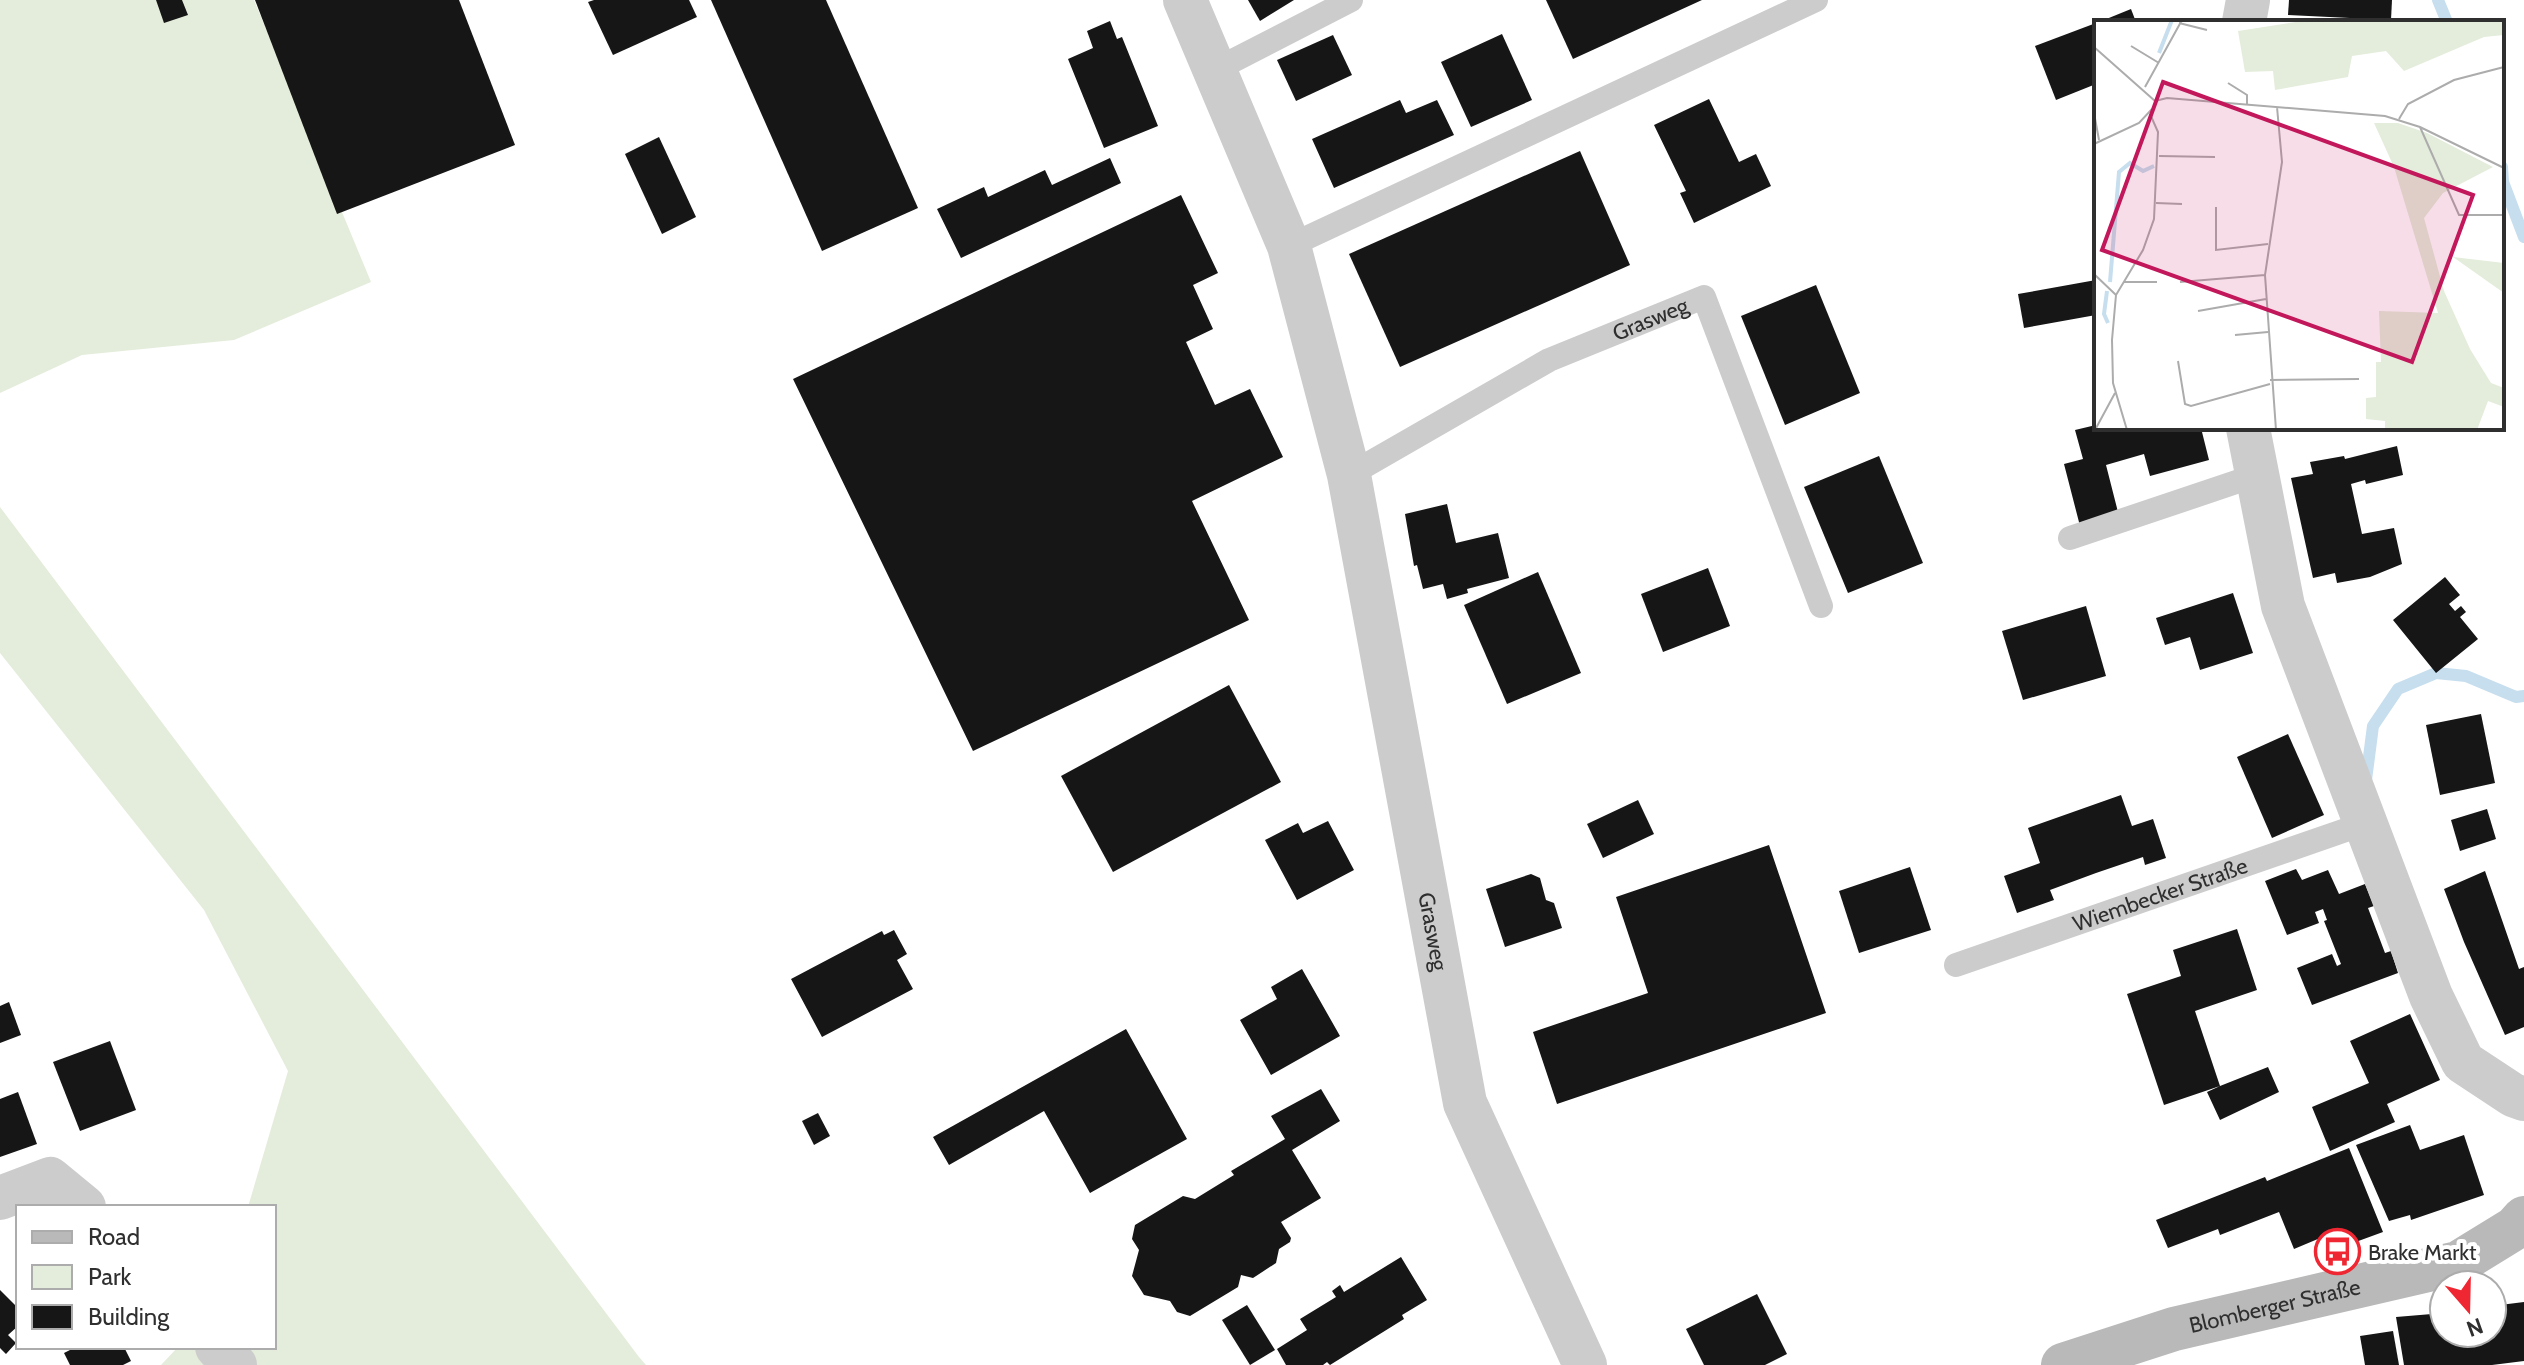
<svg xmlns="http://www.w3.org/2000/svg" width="2524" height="1365" font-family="Cabin,sans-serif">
<rect width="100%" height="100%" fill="#fff"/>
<!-- green -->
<g fill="#e4eddb">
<polygon points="0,0 254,0 371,282 234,340 82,355 0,393"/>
<polygon points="0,507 639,1357 646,1365 161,1365 178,1347 274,1347 274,1207 248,1207 288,1071 204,910 0,653"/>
</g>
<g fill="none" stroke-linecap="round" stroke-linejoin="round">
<!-- stream -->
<g stroke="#c6deee" stroke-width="12">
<polyline points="2438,0 2447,22"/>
<polyline points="2502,167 2503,182 2524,237"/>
<polyline points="2366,780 2373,726 2398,689 2436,673 2466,676 2516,697 2524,696"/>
</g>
</g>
<!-- building -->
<g fill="#161616">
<polygon points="156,0 182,0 188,15 164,23"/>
<polygon points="255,0 459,0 515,145 337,214"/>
<polygon points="594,0 689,0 697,17 613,55 588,2"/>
<polygon points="711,0 826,0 918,208 822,251"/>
<polygon points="1248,0 1294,0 1260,21"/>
<polygon points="1546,0 1702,0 1573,59"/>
<polygon points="2289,0 2392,0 2391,20 2288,15"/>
<polygon points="2131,9 2136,22 2099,22"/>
<polygon points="1110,21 1117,39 1122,37 1158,126 1104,148 1068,59 1093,48 1087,31"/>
<polygon points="2096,23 2096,84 2056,100 2035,46"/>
<polygon points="1502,34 1532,100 1471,127 1441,62"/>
<polygon points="1333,35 1352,75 1296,101 1277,60"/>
<polygon points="1709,99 1739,162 1756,154 1771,186 1694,223 1680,193 1686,191 1654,125"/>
<polygon points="1400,100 1406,113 1437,100 1454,135 1334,188 1312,139"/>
<polygon points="659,137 696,217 662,234 625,154"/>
<polygon points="1580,151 1630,265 1400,367 1349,254"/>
<polygon points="1110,158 1121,183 961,258 937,209 984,187 988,197 1045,170 1052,185"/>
<polygon points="1181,195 1218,273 1193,285 1213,329 1186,342 1215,405 1250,389 1283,457 1192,501 1249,620 973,751 793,379"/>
<polygon points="2096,280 2096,315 2024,328 2018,294"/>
<polygon points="1816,285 1860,393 1785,425 1741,316"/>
<polygon points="2096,425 2096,428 2201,428 2209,460 2150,476 2144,454 2106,465 2119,516 2080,526 2064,464 2083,459 2075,430"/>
<polygon points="2397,446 2403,475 2366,484 2365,480 2351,484 2362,534 2394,528 2402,564 2370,577 2337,583 2335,573 2313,578 2291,478 2313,474 2310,462 2344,456 2345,459"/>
<polygon points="1879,456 1923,563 1848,593 1804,487"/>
<polygon points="1447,504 1456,543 1498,533 1509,578 1467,589 1468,593 1447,599 1443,584 1423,589 1417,565 1414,566 1405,514"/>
<polygon points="1708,568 1730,626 1663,652 1641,594"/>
<polygon points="1538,572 1581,673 1507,704 1464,605"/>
<polygon points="2445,577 2460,595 2449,604 2455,611 2461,606 2466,612 2460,617 2478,639 2436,673 2393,620"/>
<polygon points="2233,593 2253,653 2200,670 2190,637 2165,645 2156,618"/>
<polygon points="2086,606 2106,676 2023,700 2002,631"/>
<polygon points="1229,685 1281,782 1113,872 1061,776"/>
<polygon points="2481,714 2495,783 2440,795 2426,725"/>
<polygon points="2288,734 2324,815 2272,838 2237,757"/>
<polygon points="2121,795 2132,826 2153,819 2166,858 2145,865 2143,857 2096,873 2050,890 2054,900 2017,913 2004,876 2040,863 2028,828"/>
<polygon points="1638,800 1654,834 1603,858 1587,824"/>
<polygon points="2487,809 2496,839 2460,851 2451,820"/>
<polygon points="1328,821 1354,870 1297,900 1265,840 1298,823 1303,833"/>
<polygon points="1769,845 1826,1013 1557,1104 1533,1032 1648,993 1616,897"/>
<polygon points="1910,867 1931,930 1859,953 1839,891"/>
<polygon points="2296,869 2302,880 2328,870 2339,894 2365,884 2374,906 2368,908 2385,953 2391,951 2398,973 2312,1005 2297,968 2332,954 2337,966 2341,964 2324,921 2327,920 2323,909 2315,912 2319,923 2287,935 2265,881"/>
<polygon points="2485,871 2519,969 2524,967 2524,1027 2505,1035 2464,942 2444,889"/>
<polygon points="1531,874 1540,878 1546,900 1554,903 1562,928 1505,947 1486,889"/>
<polygon points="2237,929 2257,990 2195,1011 2220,1086 2268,1067 2279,1092 2220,1120 2207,1092 2220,1086 2164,1105 2127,994 2181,976 2173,950"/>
<polygon points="894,930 907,954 897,960 913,989 822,1037 791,979 882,931 884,935"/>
<polygon points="1302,969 1340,1036 1271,1075 1240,1020 1277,999 1271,987"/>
<polygon points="9,1002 21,1035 0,1043 0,1006"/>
<polygon points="2410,1014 2440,1080 2387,1104 2395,1122 2330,1151 2312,1107 2369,1083 2350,1041"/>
<polygon points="1126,1029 1187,1139 1090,1193 1044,1111 949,1165 933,1137"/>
<polygon points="110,1041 136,1110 80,1131 53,1062"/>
<polygon points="1321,1089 1340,1121 1292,1150 1321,1198 1281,1222 1291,1238 1290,1242 1279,1249 1276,1263 1253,1278 1241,1275 1238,1287 1190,1316 1177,1312 1170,1301 1144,1295 1132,1276 1139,1250 1132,1239 1135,1225 1183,1196 1195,1199 1234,1175 1231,1171 1285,1139 1271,1116"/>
<polygon points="18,1092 37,1144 0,1157 0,1099"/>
<polygon points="818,1113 830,1136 814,1145 802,1121"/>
<polygon points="2410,1125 2420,1150 2464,1135 2484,1195 2411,1220 2410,1215 2389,1221 2356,1145"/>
<polygon points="2349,1148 2383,1232 2331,1251 2325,1236 2294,1249 2279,1212 2220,1235 2218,1229 2168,1248 2156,1220 2265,1177 2267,1181"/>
<polygon points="1401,1257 1427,1300 1402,1315 1404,1319 1330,1365 1327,1362 1323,1365 1286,1365 1277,1349 1307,1330 1300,1319 1336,1297 1332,1291 1340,1285 1344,1292"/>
<polygon points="0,1290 18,1308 18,1326 8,1335 16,1343 6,1354 0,1348"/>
<polygon points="1757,1294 1787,1354 1765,1365 1704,1365 1686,1329"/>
<polygon points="2524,1302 2524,1361 2492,1365 2404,1365 2396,1317 2444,1313 2444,1333 2492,1333 2492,1306"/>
<polygon points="1247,1305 1275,1350 1250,1365 1222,1320"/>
<polygon points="2393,1331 2399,1365 2365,1365 2360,1336"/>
<polygon points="76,1347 124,1347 131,1361 123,1365 70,1365 64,1353"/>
</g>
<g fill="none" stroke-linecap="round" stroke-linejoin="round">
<!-- lane -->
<g stroke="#ccc" stroke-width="24">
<polyline points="1215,70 1351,0"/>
<polyline points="1289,246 1816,0"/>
<path id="s1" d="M1349 475 1549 360 1704 297 1821 606"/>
<polyline points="2070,538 2257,475"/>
<path id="s2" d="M1956 965 2366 823"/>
</g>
<!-- street -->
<g stroke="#ccc" stroke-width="44">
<path id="s3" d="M1185 0 1289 246 1349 475 1465 1103 1585 1365"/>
<polyline points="2244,22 2248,0"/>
<polyline points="2248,428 2283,606 2431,996 2463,1062 2513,1095 2524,1099"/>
<polyline points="0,1198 50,1179 84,1207"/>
<polyline points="217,1347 235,1365"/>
</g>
<!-- secondary -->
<path stroke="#b9b9b9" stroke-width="44" id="s4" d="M2063 1365 2174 1329 2458 1263 2515 1228 2524 1218"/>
</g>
<!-- icons -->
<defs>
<symbol id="bus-ring" viewBox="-11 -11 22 22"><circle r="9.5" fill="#fff" stroke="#ef2732" stroke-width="1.5"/><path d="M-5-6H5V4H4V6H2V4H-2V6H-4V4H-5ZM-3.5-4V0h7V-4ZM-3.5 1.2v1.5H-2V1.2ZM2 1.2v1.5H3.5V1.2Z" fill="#ef2732"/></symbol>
</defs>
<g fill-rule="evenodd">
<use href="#bus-ring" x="2312" y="1226" width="51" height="51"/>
</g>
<g text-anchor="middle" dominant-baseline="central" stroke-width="8" stroke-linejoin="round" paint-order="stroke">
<!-- street labels -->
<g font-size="22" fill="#2f2f2f" stroke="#fff">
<text stroke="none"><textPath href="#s1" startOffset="340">Grasweg</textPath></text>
<text stroke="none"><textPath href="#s2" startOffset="216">Wiembecker Straße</textPath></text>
<text stroke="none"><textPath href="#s3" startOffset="968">Grasweg</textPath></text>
<text stroke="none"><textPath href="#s4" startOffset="220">Blomberger Straße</textPath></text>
</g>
<!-- poi labels -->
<g font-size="22" fill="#2f2f2f" stroke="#fff" text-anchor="start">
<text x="2368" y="1252">Brake Markt</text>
</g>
</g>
<!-- overview -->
<g transform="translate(2094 20)">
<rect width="410" height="410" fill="#fff"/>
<path d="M214 0H410V15L390 17 310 51 292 31 258 36 254 57 181 70 179 51 151 52 144 11ZM280 103H304L333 113 399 147 349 173 330 198 350 271 376 329 397 363 410 368V387L394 381 383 410H291V401L272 399V378L282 377V342H287L285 291 344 293 300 147ZM359 237 410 243V273Z" fill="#e4eddb"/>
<path fill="none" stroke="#c6deee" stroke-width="4" d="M65 33 78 0M16 262 25 152 36 143 49 151 60 146M13 271 10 294 14 303"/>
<path fill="none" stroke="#acacac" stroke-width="2" d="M85 3 113 10M37 26 65 43M0 27 61 81M134 63 153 75V84M51 67 88 0M61 81 73 78 291 96 326 107 410 148M0 93 5 120M305 99 314 84 360 60 410 47M326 107 365 195H410M0 124 45 103 58 89M65 136 121 137M62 183 88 184M122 187V230L174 224M0 254 22 275M30 262H63M86 262 171 255M104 291 172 279M141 315 174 312M84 341 91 384 97 386 176 364M176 360 265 359M1 410 21 373M33 410 19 363 18 320 22 275 49 230 60 199 64 112 56 94M182 410 171 255 188 142 183 87"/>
<path fill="#c2185b" fill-opacity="0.15" stroke="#c2185b" stroke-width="4" d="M69 62 379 175 318 342 8 230Z"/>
<rect width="410" height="410" fill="none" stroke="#2f2f2f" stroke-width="4"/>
</g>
<!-- legend -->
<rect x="16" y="1205" width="260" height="144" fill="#ffffff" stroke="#acacac" stroke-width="2"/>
<rect x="32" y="1231" width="40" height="12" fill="#b9b9b9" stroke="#acacac" stroke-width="2"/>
<text x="88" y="1245" font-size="24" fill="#2f2f2f">Road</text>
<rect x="32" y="1265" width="40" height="24" fill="#e4eddb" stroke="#acacac" stroke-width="2"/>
<text x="88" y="1285" font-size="24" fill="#2f2f2f">Park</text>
<rect x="32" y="1305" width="40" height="24" fill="#161616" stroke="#acacac" stroke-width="2"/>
<text x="88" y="1325" font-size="24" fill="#2f2f2f">Building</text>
<!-- north arrow -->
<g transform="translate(2468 1309) rotate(160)"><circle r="38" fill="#ffffff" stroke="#acacac" stroke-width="2"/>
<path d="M0-6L14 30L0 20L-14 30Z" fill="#ef2732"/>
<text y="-12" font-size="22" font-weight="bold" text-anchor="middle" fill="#2f2f2f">N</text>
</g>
</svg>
